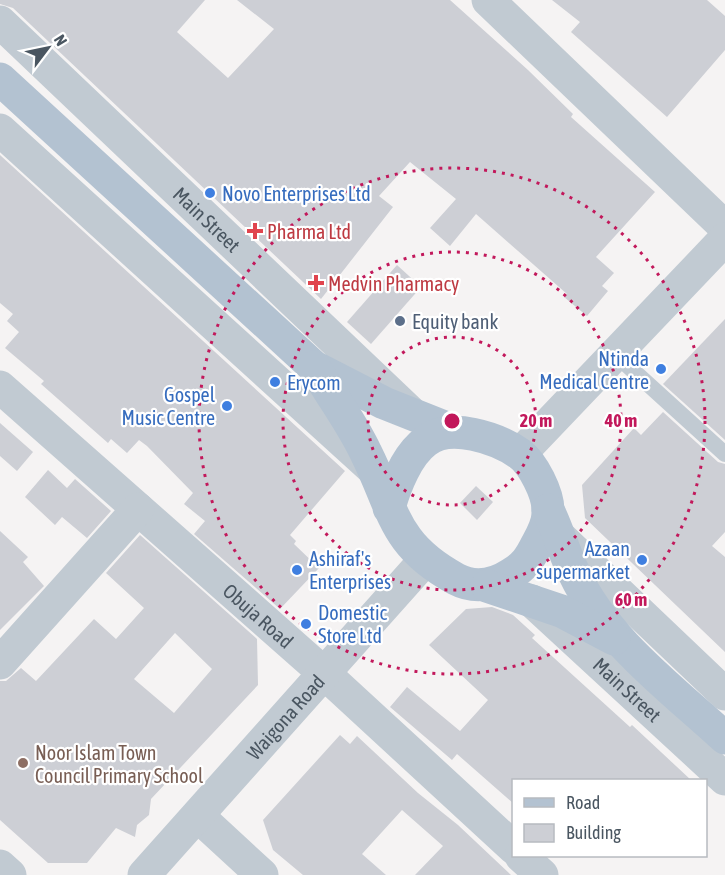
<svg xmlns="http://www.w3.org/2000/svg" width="725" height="875" font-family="'Asap Condensed',sans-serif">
<rect width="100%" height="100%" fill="#f5f3f3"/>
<!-- building -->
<g fill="#cdcfd5" fill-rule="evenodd">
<polygon points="0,0 205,0 177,32 228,78 274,29 237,0 450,0 528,70 573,114 571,117 655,192 596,257 614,273 602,286 608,291 587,316 564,297 567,294 476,214 450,246 430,228 456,199 410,162 379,196 393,207 321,299 13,8 0,4"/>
<polygon points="552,0 707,0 725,16 725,50 667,117 571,32 580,22"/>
<polygon points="0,155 345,471 290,535 296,541 294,544 319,568 280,609 194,534 205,521 184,504 193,493 147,446 139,440 127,453 111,439 108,443 41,384 44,381 5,348 19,332 7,321 13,314 0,303"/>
<polygon points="397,265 421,287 371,344 347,322"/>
<polygon points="725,319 725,440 663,384"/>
<polygon points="663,412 718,462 725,464 725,532 712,546 725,557 725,652 585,518 582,485 634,428 641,435"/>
<polygon points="0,423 33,452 17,471 0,456"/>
<polygon points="48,470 67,488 75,479 111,511 87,538 62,517 55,525 25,497"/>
<polygon points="476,486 493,502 477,520 460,503"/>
<polygon points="0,531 28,557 23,562 44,586 0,630"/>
<path d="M140 535 257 639 258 685 151 799 149 815 137 825 135 837 116 828 87 863H48L0 820V681H6L21 668 36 681 94 619 116 639 144 608 106 573ZM175 633 212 669 174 713 134 679Z"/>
<polygon points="492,607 513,615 535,635 532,638 630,727 632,725 691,780 513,780 513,803 457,754 452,760 390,707 407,687 460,731 488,700 429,645 466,609"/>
<polygon points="340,735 350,744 357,736 418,793 458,825 511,875 415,875 443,846 402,810 362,854 386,875 303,875 273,850 263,820"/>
</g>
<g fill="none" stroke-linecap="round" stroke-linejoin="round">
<!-- service -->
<polyline stroke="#c1cad2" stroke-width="16" points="616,355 725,454"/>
<!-- minor -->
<g stroke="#c1cad2" stroke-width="33">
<polyline points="488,0 725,227"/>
<path id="s1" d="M0 22 410 412"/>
<polyline points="0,130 373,469"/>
<path id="s2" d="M0 387 325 674 514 848"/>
<polyline points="520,454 725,239"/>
<polyline points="561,538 725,694"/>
<path id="s3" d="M532 601 725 779"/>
<polyline points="0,663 138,509"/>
<polyline points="198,816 262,875"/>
<polyline points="521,856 542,875"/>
<polyline points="0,866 10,875"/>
<path id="s4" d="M144 875 425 560"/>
</g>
<!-- primary -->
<g stroke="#b3c2d1" stroke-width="33">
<polyline points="0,79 314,367 384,403 452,430"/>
<path d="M314 367C331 395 352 423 366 453 395 511 392 544 456 579 475 589 494 585 511 574 525 566 530 558 537 544 542 535 549 521 548 510 548 493 533 464 520 454 497 438 450 422 426 441 407 455 395 486 389 508"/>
<path d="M548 510C558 530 564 553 574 573 606 641 671 688 725 738"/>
<polyline points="487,586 561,611 614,639"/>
</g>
</g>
<!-- distance rings -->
<g fill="none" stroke="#c2185b" stroke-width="3" stroke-dasharray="3 6">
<circle cx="452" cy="421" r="84"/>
<circle cx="452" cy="421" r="169"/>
<circle cx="452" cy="421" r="253"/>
</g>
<!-- markers -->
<g fill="#3f7fe0" stroke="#fff" stroke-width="2">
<circle cx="210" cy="193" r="6"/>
<circle cx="661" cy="369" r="6"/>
<circle cx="275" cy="382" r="6"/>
<circle cx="227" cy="406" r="6"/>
<circle cx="642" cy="560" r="6"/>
<circle cx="297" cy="570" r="6"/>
<circle cx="306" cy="624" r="6"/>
</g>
<g fill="#e0444e" stroke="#fff" stroke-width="2">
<path d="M252 222h6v6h6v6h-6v6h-6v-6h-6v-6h6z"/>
<path d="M313 274h6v6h6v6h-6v6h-6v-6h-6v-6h6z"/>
</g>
<circle fill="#5c6f8a" stroke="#fff" stroke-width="2" cx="400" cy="321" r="6"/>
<circle fill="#8d6e63" stroke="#fff" stroke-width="2" cx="23" cy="763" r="6"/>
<g text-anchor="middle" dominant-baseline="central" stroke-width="4.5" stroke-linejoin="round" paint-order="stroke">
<!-- shop labels -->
<g font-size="20" fill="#366cbe" stroke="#fff" text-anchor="start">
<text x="222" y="193">Novo Enterprises Ltd</text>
<text x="649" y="358" text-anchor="end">Ntinda<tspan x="649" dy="23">Medical Centre</tspan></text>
<text x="287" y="382">Erycom</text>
<text x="215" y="394" text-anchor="end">Gospel<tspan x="215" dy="23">Music Centre</tspan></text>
<text x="630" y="548" text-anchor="end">Azaan<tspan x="630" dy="23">supermarket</tspan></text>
<text x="309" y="558">Ashiraf's<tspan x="309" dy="23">Enterprises</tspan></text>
<text x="318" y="612">Domestic<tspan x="318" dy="23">Store Ltd</tspan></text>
</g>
<!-- street labels -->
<g font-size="20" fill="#4a5661" stroke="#fff">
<text stroke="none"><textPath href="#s1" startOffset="286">Main Street</textPath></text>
<text stroke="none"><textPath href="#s2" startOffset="345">Obuja Road</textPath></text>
<text stroke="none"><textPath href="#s3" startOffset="130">Main Street</textPath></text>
<text stroke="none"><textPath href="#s4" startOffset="212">Waigona Road</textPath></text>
</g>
<!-- health labels -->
<g font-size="20" fill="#be3a42" stroke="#fff" text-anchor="start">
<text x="267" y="231">Pharma Ltd</text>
<text x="328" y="283">Medvin Pharmacy</text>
</g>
<!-- service labels -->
<g font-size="20" fill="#4e5e75" stroke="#fff" text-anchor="start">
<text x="412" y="321">Equity bank</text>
</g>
<!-- education labels -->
<g font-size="20" fill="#785e54" stroke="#fff" text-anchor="start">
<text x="35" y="752">Noor Islam Town<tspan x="35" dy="23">Council Primary School</tspan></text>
</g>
</g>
<circle cx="452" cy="421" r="9" fill="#c2185b" stroke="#fff" stroke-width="3"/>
<g font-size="18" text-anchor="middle" font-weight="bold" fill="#c2185b" stroke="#fff" stroke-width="4.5" stroke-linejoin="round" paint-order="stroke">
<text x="536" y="427">20 m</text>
<text x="621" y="427">40 m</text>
<text x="631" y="606">60 m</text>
</g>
<!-- legend -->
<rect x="512" y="779" width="195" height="78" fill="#ffffff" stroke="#b7bbc0" stroke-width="1.5"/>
<rect x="524" y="798" width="30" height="9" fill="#b3c2d1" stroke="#b7bbc0" stroke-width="1.5"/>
<text x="566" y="809" font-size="18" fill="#4a5661">Road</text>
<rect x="524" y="824" width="30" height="18" fill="#cdcfd5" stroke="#b7bbc0" stroke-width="1.5"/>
<text x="566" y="839" font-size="18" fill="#4a5661">Building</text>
<!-- north arrow -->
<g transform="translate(48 48) rotate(58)" stroke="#ffffff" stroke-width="4.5" paint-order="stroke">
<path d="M0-4.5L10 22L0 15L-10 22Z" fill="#4a5661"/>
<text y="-9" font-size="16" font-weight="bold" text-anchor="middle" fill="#4a5661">N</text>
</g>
</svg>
